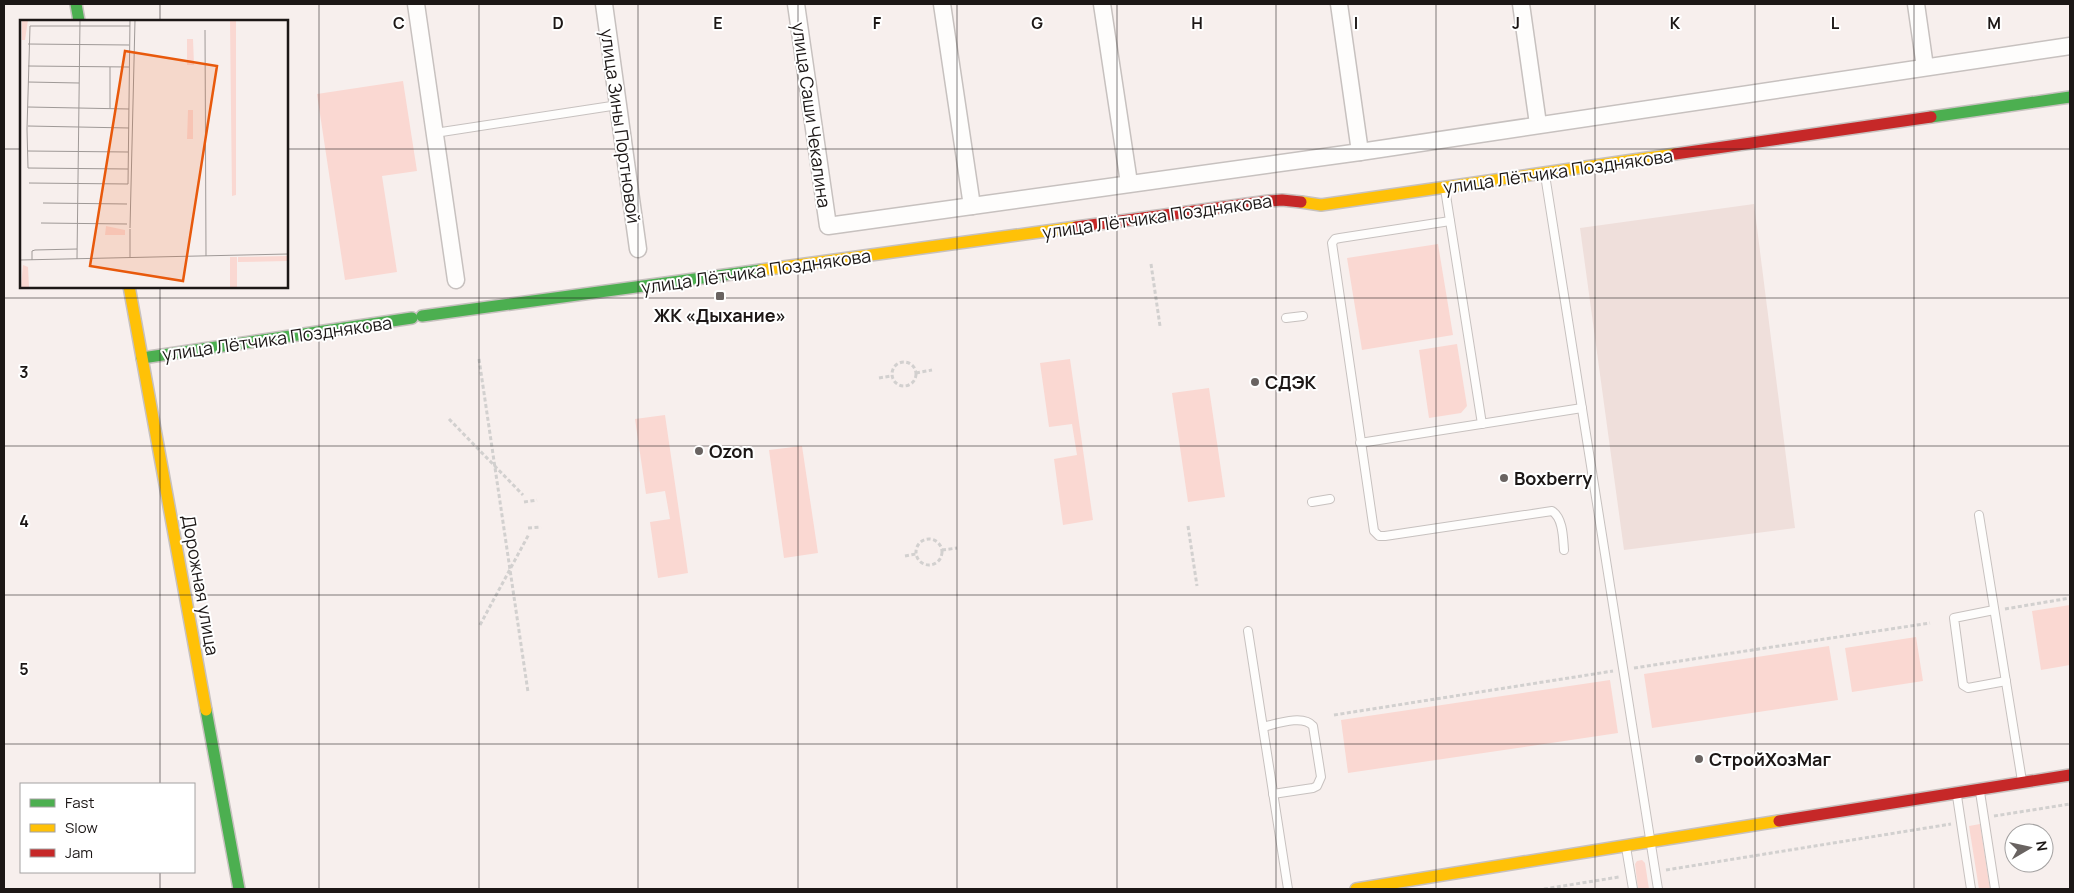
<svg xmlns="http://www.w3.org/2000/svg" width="2074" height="893" font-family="Manrope,sans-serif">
<rect width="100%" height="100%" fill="#f7efed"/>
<!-- built -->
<polygon fill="#efdfdb" points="1754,204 1795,528 1624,550 1580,228"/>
<!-- green -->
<g fill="#fad8d2">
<polygon points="403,81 417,171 382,176 397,272 345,280 317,94"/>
<polygon points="1438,244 1453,335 1362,350 1347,258"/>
<polygon points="1457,344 1467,406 1461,413 1429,418 1419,350"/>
<polygon points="1070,359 1093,520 1063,525 1054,459 1077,455 1072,424 1049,427 1040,363"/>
<polygon points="1209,388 1225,497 1188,502 1172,393"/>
<polygon points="665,415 688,573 658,578 650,522 670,519 665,491 646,494 635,419"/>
<polygon points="802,446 818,553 784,558 769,450"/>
<polygon points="2070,605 2070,665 2041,670 2032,611"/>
<polygon points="1916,637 1923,681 1852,692 1845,648"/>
<polygon points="1829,646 1838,700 1652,728 1644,674"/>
<polygon points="1610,680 1618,733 1348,773 1341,720"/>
<polygon points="1980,824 1990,889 1979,889 1969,826"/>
<polygon points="1642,860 1645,863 1649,889 1638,889 1635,864 1637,861"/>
</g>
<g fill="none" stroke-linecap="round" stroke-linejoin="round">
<defs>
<g id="lane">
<polyline points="435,133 618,105"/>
<polyline points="1545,175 1658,889"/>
<polyline points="1445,189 1482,424"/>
<path d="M1450 221 1340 238 1335 239 1332 243 1374 531 1379 536H1385L1552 511C1563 518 1563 537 1564 550"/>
<polyline points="1286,318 1303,316"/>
<polyline points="1360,443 1582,408"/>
<polyline points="1312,502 1330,499"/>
<polyline points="1979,515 2022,781"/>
<polyline points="1994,610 1954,618 1963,685 1968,688 2006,681"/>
<polyline points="1248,631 1288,889"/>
<path d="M1263 727C1276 724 1303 714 1313 726L1321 777 1317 786 1313 788 1273 794"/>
<polyline points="1980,792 1995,889"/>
<polyline points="1957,796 1971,889"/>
<polyline points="1626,847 1633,889"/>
</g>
<g id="street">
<polyline points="416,4 456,280"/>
<polyline points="604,4 638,249"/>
<polyline points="796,4 828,226 1360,152 2070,46"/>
<polyline points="942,4 972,206"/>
<polyline points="1102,4 1129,183"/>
<polyline points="1339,4 1360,152"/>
<polyline points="1521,4 1538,124"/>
<polyline points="1916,4 1925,67"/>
</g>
<g id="fast">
<polyline points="76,4 79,21"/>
<polyline points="1931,117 2070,97"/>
<polyline points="422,316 761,270"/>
<polyline points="142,358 412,318"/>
<polyline points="206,710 239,889"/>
</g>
<g id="slow">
<polyline points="1301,202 1321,205 1675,154"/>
<polyline points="761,270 1076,227"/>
<polyline points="129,286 206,710"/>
<polyline points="1356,889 1779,821"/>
</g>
<g id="jam">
<polyline points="1675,154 1931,117"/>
<polyline points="1076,227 1269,201 1282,200 1301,202"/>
<polyline points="1779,821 2070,775"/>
</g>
</defs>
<!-- lane casing -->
<use href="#lane" stroke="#c7c1bf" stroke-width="10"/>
<!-- street casing -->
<use href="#street" stroke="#c7c1bf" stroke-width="19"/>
<!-- fast casing -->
<use href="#fast" stroke="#c7c1bf" stroke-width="14"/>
<!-- slow casing -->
<use href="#slow" stroke="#c7c1bf" stroke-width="14"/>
<!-- jam casing -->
<use href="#jam" stroke="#c7c1bf" stroke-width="14"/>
<!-- path -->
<g stroke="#d2d0cf" stroke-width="3" stroke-dasharray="4 2.5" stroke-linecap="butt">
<polyline points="1151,264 1160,326"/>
<polyline points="479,359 528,692"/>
<circle cx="904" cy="374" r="12"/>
<polyline points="916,373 932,370"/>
<polyline points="879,378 891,376"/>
<polyline points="449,419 523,495"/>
<polyline points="524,502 537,500"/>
<polyline points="1188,526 1197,586"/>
<polyline points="528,528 541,527"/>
<circle cx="929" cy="552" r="13"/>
<polyline points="942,550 957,548"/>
<polyline points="905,556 916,554"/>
<polyline points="2005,609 2070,598"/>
<polyline points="480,625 529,534"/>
<polyline points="1634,668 1930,623"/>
<polyline points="1334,715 1613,671"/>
<polyline points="1994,816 2070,804"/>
<polyline points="1666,870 1951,824"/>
<polyline points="1544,889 1619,877"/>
</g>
<!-- lane -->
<use href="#lane" stroke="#fefdfc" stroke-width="8"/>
<!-- street -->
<use href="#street" stroke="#fefdfc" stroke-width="16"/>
<!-- fast -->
<use href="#fast" stroke="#4caf50" stroke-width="11"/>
<!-- slow -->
<use href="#slow" stroke="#ffc107" stroke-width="11"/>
<!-- jam -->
<use href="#jam" stroke="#c62828" stroke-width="11"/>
</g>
<!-- grid -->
<path fill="none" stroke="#1c1716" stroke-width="1" stroke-opacity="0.55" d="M160 4V21M319 4V889M479 4V889M638 4V889M798 4V889M957 4V889M1117 4V889M1276 4V889M1436 4V889M1595 4V889M1755 4V889M1914 4V889M4 149H21M286 149H2070M160 286V784M4 298H2070M4 446H2070M4 595H2070M4 744H2070M160 872V889"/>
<!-- markers -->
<g fill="#696361" stroke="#fff" stroke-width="2">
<rect x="715" y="291" width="10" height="10" rx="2.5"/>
<circle cx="1255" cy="382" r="5"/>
<circle cx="699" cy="451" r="5"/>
<circle cx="1504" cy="478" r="5"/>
<circle cx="1699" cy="759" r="5"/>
</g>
<g text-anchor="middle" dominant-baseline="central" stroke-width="4" stroke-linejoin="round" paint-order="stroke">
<!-- street labels -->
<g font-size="18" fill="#1c1716" stroke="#fff">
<text transform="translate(812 115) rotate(82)">улица Саши Чекалина</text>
<text transform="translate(621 126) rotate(82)">улица Зины Портновой</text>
<text transform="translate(1558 171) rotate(-8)">улица Лётчика Позднякова</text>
<text transform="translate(1157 216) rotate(-8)">улица Лётчика Позднякова</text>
<text transform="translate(756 271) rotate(-8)">улица Лётчика Позднякова</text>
<text transform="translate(277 338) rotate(-8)">улица Лётчика Позднякова</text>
<text transform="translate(201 585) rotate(80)">Дорожная улица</text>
</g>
<!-- poi labels -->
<g font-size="18" font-weight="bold" fill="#1c1716" stroke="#fff" text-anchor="start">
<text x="720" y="315" text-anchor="middle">ЖК «Дыхание»</text>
<text x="1265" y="382">СДЭК</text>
<text x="709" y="451">Ozon</text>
<text x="1514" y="478">Boxberry</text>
<text x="1709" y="759">СтройХозМаг</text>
</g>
</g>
<!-- overview -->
<g transform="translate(20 20)">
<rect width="268" height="268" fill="#f7efed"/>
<path d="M2 0H8L5 20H2ZM210 0H216V175L212 176ZM167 19H173L174 45H167ZM168 90H173V119H167ZM86 206 105 210V215H85ZM267 236V241L218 242V237ZM210 237H217V267H210ZM3 245 8 247 9 267H1Z" fill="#fad8d2"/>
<path fill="none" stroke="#9f9997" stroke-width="1" d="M185 10 186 236M8 24 109 25M8 46 109 47M8 62 59 63M8 87 109 89M90 88V47M8 106 109 108M8 131 108 132M108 149 8 148 7 109 10 6H110M9 163 108 164 110 0M23 183 107 184M21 203 107 204M110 208 115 0M110 238V209M57 239 60 0M0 240 268 234M12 240V231L15 230 57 229"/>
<path fill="#e8590c" fill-opacity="0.15" stroke="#e8590c" stroke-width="2.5" d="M105 31 197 46 163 261 70 246Z"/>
<rect width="268" height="268" fill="none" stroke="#1c1716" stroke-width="2.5"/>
</g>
<g font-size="16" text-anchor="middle" font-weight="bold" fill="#1c1716" stroke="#fff" stroke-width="4" stroke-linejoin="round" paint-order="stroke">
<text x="399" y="29">C</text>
<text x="558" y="29">D</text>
<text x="718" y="29">E</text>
<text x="877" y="29">F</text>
<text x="1037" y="29">G</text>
<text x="1197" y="29">H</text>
<text x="1356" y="29">I</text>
<text x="1516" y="29">J</text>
<text x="1675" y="29">K</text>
<text x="1835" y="29">L</text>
<text x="1994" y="29">M</text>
<text x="24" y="378">3</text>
<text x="24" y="527">4</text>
<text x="24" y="675">5</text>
</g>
<!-- border -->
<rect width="2074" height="893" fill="none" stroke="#1c1716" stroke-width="10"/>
<!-- legend -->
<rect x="20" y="783" width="175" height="90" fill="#ffffff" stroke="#a4a2a2"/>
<rect x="30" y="799" width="25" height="8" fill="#4caf50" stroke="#a4a2a2"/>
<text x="65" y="808" font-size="15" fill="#1c1716">Fast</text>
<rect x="30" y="824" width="25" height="8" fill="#ffc107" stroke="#a4a2a2"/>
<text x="65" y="833" font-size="15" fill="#1c1716">Slow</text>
<rect x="30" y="849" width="25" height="8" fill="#c62828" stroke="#a4a2a2"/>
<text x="65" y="858" font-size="15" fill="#1c1716">Jam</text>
<!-- north arrow -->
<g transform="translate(2029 848) rotate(81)"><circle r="24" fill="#ffffff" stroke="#a4a2a2"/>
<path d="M0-4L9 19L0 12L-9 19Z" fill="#696361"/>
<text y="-8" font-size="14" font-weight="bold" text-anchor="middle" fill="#1c1716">N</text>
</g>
</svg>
